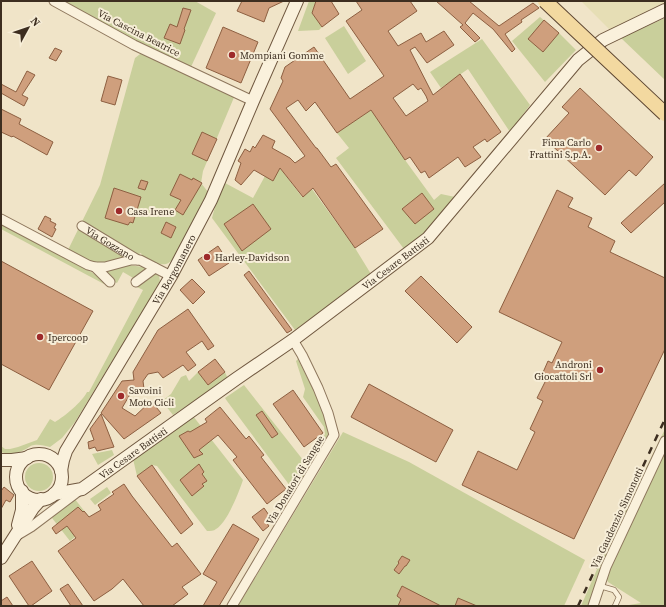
<svg xmlns="http://www.w3.org/2000/svg" width="666" height="607" font-family="'Source Serif 4',serif">
<rect width="100%" height="100%" fill="#f0e4c8"/>
<!-- farmland -->
<polygon fill="#e6deb5" points="581,1 665,1 665,10 615,35"/>
<!-- green -->
<g fill="#c9cf9b">
<polygon points="59,1 195,1 216,13 190,69"/>
<polygon points="309,1 316,1 312,13 322,27 319,30 298,31"/>
<polygon points="540,17 559,33 576,50 545,82 512,41"/>
<polygon points="665,18 665,80 621,38"/>
<polygon points="344,26 366,61 348,74 325,38"/>
<polygon points="482,39 530,105 510,132 468,69 441,88 430,72"/>
<path d="M144 51 235 95 203 171 201 183 208 192 176 256C173 259 170 263 166 264 158 266 148 259 142 256L141 253 128 259 114 262 93 264 67 252 100 185 135 58Z"/>
<polygon points="371,110 405,160 434,200 441,194 455,197 426,232 404,249 336,158 349,148 337,133"/>
<polygon points="280,168 302,197 312,189 355,248 371,274 295,330 212,218 216,203 225,183 253,198 265,176 273,181"/>
<polygon points="1,223 93,273 105,282 104,284 1,229"/>
<path d="M128 265 143 267 159 276 160 281 150 299 75 422 62 438 50 447C45 446 39 444 34 445 31 445 28 448 26 449 17 454 10 455 1 452V446L5 449H10L18 447 37 440 50 419 55 422C65 416 82 402 87 392H89L143 290 137 287 140 282 123 272 117 283 110 280 102 271Z"/>
<polygon points="298,359 327,418 329,433 309,468 310,470 293,490 227,401 225,398 244,385 307,465 325,434 324,427 303,397 305,389 296,361"/>
<polygon points="198,372 208,385 225,372 228,379 173,415 162,401 171,394 181,377 186,375 189,381"/>
<path d="M193 416 243 480C239 492 227 523 216 529 214 531 210 531 207 531L157 466 152 465 137 476 133 459Z"/>
<polygon points="665,429 665,436 624,521 590,606 581,606 598,567"/>
<polygon points="343,432 409,462 585,560 564,606 238,606"/>
<polygon points="665,446 665,606 623,606 641,603 608,582 605,576"/>
<polygon points="112,450 114,455 98,465 92,454"/>
<circle cx="39" cy="477" r="14"/>
<polygon points="107,487 111,493 95,505 90,499"/>
<polygon points="74,498 93,522 70,541 52,518"/>
</g>
<!-- building -->
<g fill="#cf9f7d" stroke="#8d5f41" fill-rule="evenodd">
<polygon points="242,1 284,1 269,8 264,22 237,11"/>
<polygon points="316,1 331,1 339,14 322,27 312,13"/>
<path d="M356 1H410L417 11 388 31 398 46 421 33 426 42 444 31 454 45 427 63 415 47 410 50 433 95 460 74 501 132 487 142 485 139 473 147 481 157 465 167 458 157 429 178 425 171 421 173 410 157 405 160 371 110 337 133 315 102 306 111 298 100 286 108 316 148H317L331 167 336 164 383 229 355 248 313 188 303 197 280 168 273 181 254 170 241 185 235 180 241 163 238 161 245 149 250 152 253 146 255 148 263 135 275 141 272 148 290 158 295 163 305 156 270 109 283 81 281 78 285 67 314 47 350 99 384 76 346 21 362 10ZM413 84 418 90 421 88 426 96 428 101 406 116 393 98Z"/>
<polygon points="436,1 469,1 499,26 533,3 539,8 521,20 522,22 505,34 515,49 512,52 493,29 473,13 465,23 480,38 475,42 460,27 463,25"/>
<polygon points="183,8 191,10 184,29 185,30 180,44 164,38 170,24 177,27"/>
<polygon points="544,20 559,33 543,52 528,39"/>
<polygon points="223,27 258,42 241,83 206,68"/>
<polygon points="55,48 62,51 56,61 49,58"/>
<polygon points="27,71 35,75 22,95 28,98 24,106 1,93 1,84 16,92"/>
<polygon points="108,76 122,80 115,105 101,101"/>
<polygon points="580,88 653,157 636,176 629,170 605,195 545,139 569,113 562,107"/>
<polygon points="1,109 21,119 19,124 53,142 47,155 13,136 12,137 1,132"/>
<polygon points="202,132 217,139 207,161 192,154"/>
<polygon points="180,174 192,180 193,178 202,183 183,215 175,210 181,200 170,195"/>
<polygon points="141,180 148,182 145,190 138,188"/>
<polygon points="665,183 665,202 631,233 621,223"/>
<polygon points="114,188 141,197 133,223 130,222 128,225 105,218"/>
<polygon points="557,190 573,198 568,207 592,218 588,227 615,241 610,252 665,278 665,349 574,539 462,485 478,451 517,470 535,432 530,429 543,401 537,398 546,380 541,377 548,361 552,363 562,342 499,312"/>
<polygon points="422,193 434,209 415,224 402,209"/>
<polygon points="253,204 271,229 242,251 224,224"/>
<polygon points="45,216 51,219 50,221 56,224 54,228 56,229 52,237 38,229"/>
<polygon points="166,222 176,227 171,238 161,233"/>
<polygon points="218,246 229,263 209,276 198,260"/>
<polygon points="1,261 93,311 49,390 1,364"/>
<polygon points="249,271 292,330 287,333 244,275"/>
<polygon points="421,276 472,327 457,343 405,291"/>
<polygon points="192,279 205,292 193,304 180,290"/>
<polygon points="188,309 214,346 208,350 202,341 186,352 196,365 188,371 183,365 163,378 158,372 148,374 143,381 144,389 132,391 122,408 135,416 151,401 161,413 124,439 101,413 122,381 134,380 133,372 158,330"/>
<polygon points="215,359 225,372 208,385 198,372"/>
<polygon points="369,384 453,430 436,462 351,417"/>
<polygon points="293,390 323,433 304,447 273,404"/>
<polygon points="220,407 246,439 249,436 264,455 261,457 286,489 267,504 233,460 237,457 218,435 199,450 203,454 194,458 179,436 188,431 190,432 207,422 205,419"/>
<polygon points="262,411 278,434 272,438 256,415"/>
<polygon points="101,414 114,447 97,451 95,447 89,449 88,442 94,440 90,429"/>
<polygon points="199,464 204,472 202,474 207,481 202,484 204,486 192,496 180,480"/>
<polygon points="152,465 193,524 181,534 137,476"/>
<polygon points="124,484 132,496 172,547 177,543 201,574 182,587 188,594 172,606 144,606 123,579 112,589 94,601 58,551 76,538 67,526 56,534 52,528 78,507 83,512 84,511 89,517 101,510 98,505 114,494 112,492"/>
<polygon points="4,487 14,495 10,502 6,500 1,509 1,491"/>
<polygon points="264,508 271,518 266,522 269,526 263,531 252,517"/>
<polygon points="233,524 259,539 219,606 203,606 217,582 203,574"/>
<polygon points="402,556 410,560 406,566 405,566 399,574 394,570 399,563 398,562"/>
<polygon points="32,561 52,591 31,606 29,606 9,576"/>
<polygon points="68,584 83,606 71,606 60,589"/>
<polygon points="402,586 441,606 398,606 401,599 397,596"/>
<polygon points="7,597 13,606 1,606 1,601"/>
<polygon points="458,598 477,606 455,606"/>
</g>
<g fill="none" stroke-linecap="round" stroke-linejoin="round">
<defs>
<polyline id="lane" points="600,586 614,590 619,597 615,606"/>
<g id="street">
<polyline points="54,1 134,45 253,101"/>
<polyline points="1,219 88,265 95,267 105,267 131,260 140,260 171,276"/>
<path id="s1" d="M82 226 138 260"/>
<polyline points="95,267 110,282"/>
<polyline points="136,282 155,268"/>
<polyline points="16,536 31,527 80,490"/>
<polyline points="232,606 334,435 328,413 318,388 302,355 293,340"/>
<polyline points="593,606 606,567 665,441"/>
</g>
<g id="secondary">
<circle cx="39" cy="477" r="23"/>
<polyline points="1,460 12,460 27,458"/>
<path id="s2" d="M61 471 63 460 66 451 171 276 211 200 253 101 297 1"/>
<path id="s3" d="M54 494 82 489 236 379 293 340 428 238 578 60 603 40 665 10"/>
<polyline points="18,525 22,510 22,491"/>
<polyline points="1,558 33,508 41,499"/>
</g>
</defs>
<!-- lane casing -->
<use href="#lane" stroke="#8d765c" stroke-width="6"/>
<!-- street casing -->
<use href="#street" stroke="#8d765c" stroke-width="11"/>
<!-- secondary casing -->
<use href="#secondary" stroke="#6f573f" stroke-width="14"/>
<!-- lane -->
<use href="#lane" stroke="#faf1dc" stroke-width="4.5"/>
<!-- street -->
<use href="#street" stroke="#faf1dc" stroke-width="9"/>
<!-- secondary -->
<use href="#secondary" stroke="#faf1dc" stroke-width="12"/>
<!-- rail -->
<polyline stroke="#3d2e20" stroke-width="2.5" stroke-dasharray="7 7" stroke-linecap="butt" points="578,606 665,419"/>
<defs>
<polyline id="primary-bridge" points="545,1 665,114"/>
</defs>
<!-- primary-bridge casing -->
<use href="#primary-bridge" stroke="#5b4430" stroke-width="16" stroke-linecap="butt"/>
<!-- primary-bridge -->
<use href="#primary-bridge" stroke="#f3d9a0" stroke-width="14"/>
</g>
<!-- markers -->
<g fill="#9e2a2b" stroke="#f7eed8" stroke-width="1.5">
<circle cx="232" cy="55" r="4"/>
<circle cx="599" cy="148" r="4"/>
<circle cx="119" cy="211" r="4"/>
<circle cx="207" cy="257" r="4"/>
<circle cx="40" cy="337" r="4"/>
<circle cx="600" cy="370" r="4"/>
<circle cx="121" cy="396" r="4"/>
</g>
<g text-anchor="middle" dominant-baseline="central" stroke-width="4" stroke-linejoin="round" paint-order="stroke">
<!-- street labels -->
<g font-size="10" fill="#3d2e20" stroke="#f7eed8">
<text transform="translate(139 33) rotate(27)">Via Cascina Beatrice</text>
<text stroke="none"><textPath href="#s1" startOffset="33">Via Gozzano</textPath></text>
<text stroke="none"><textPath href="#s3" startOffset="415">Via Cesare Battisti</textPath></text>
<text stroke="none"><textPath href="#s2" startOffset="232">Via Borgomanero</textPath></text>
<text stroke="none"><textPath href="#s3" startOffset="91">Via Cesare Battisti</textPath></text>
<text transform="translate(295 480) rotate(-59)">Via Donatori di Sangue</text>
<text transform="translate(617 518) rotate(-65)">Via Gaudenzio Simonotti</text>
</g>
<!-- poi labels -->
<g font-size="10" fill="#3d2e20" stroke="#f7eed8" text-anchor="start">
<text x="240" y="55">Mompiani Gomme</text>
<text x="591" y="142" text-anchor="end">Fima Carlo<tspan x="591" dy="12">Frattini S.p.A.</tspan></text>
<text x="127" y="211">Casa Irene</text>
<text x="215" y="257">Harley-Davidson</text>
<text x="48" y="337">Ipercoop</text>
<text x="592" y="364" text-anchor="end">Androni<tspan x="592" dy="12">Giocattoli Srl</tspan></text>
<text x="129" y="390">Savoini<tspan x="129" dy="12">Moto Cicli</tspan></text>
</g>
</g>
<!-- border -->
<rect width="666" height="607" fill="none" stroke="#3d2e20" stroke-width="4"/>
<!-- north arrow -->
<g transform="translate(28 28) rotate(50)" stroke="#f7eed8" stroke-width="3" paint-order="stroke">
<path d="M0-3L7 15L0 10L-7 15Z" fill="#3d2e20"/>
<text y="-6" font-size="11" font-weight="bold" text-anchor="middle" fill="#3d2e20">N</text>
</g>
</svg>
